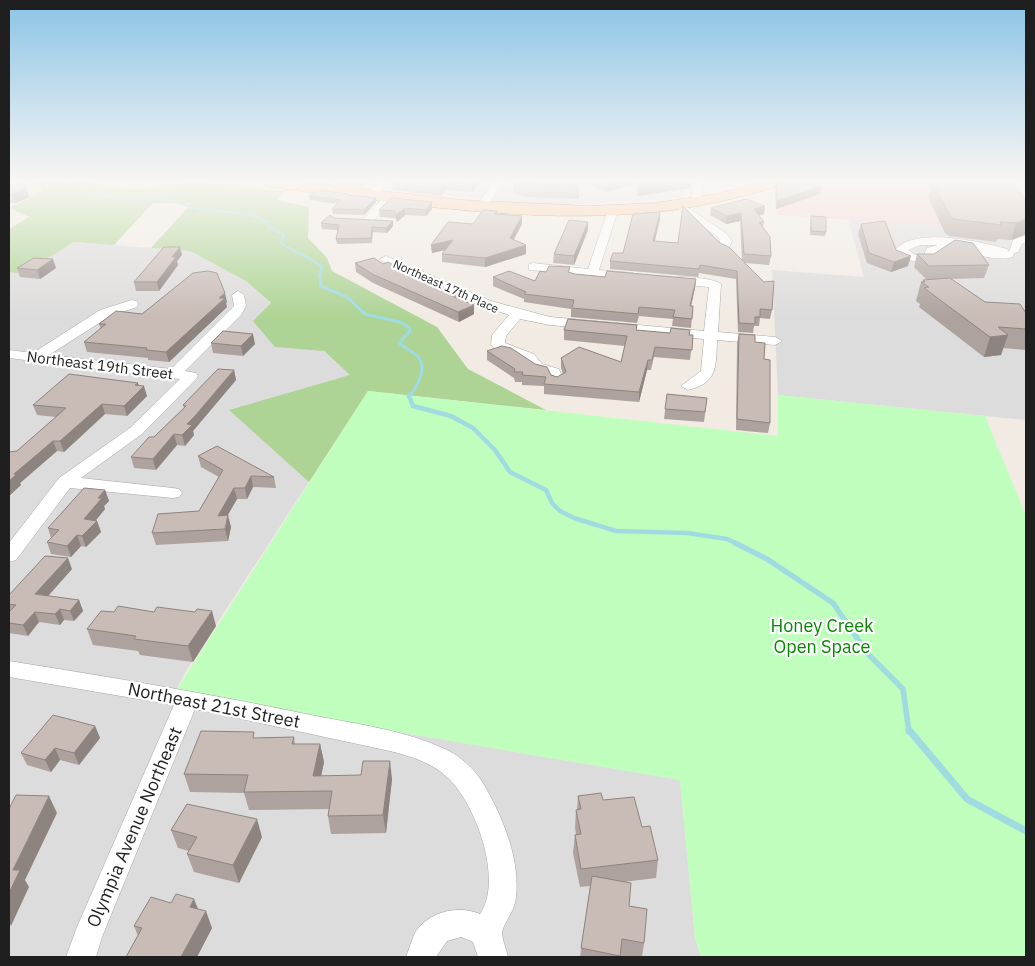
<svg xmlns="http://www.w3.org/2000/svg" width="1035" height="966" font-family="'IBM Plex Sans',sans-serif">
<rect width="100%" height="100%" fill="#f1ebe4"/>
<!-- residential -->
<g fill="#dddcdc">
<polygon points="328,182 687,182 684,196 680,198 564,205 522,203"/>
<polygon points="848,219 1026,231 1026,420 778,395 772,270 864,277"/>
<polygon points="74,242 190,251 246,281 368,391 186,671 174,694 680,780 695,938 701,957 9,957 9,272 23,274"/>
</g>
<!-- commercial -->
<polygon fill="#f3d2d4" points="802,182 1018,182 1026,192 1026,231 777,215 774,192"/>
<!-- forest -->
<polygon fill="#aed495" points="35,182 92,182 106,187 136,190 195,182 285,191 277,200 309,207 308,238 327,258 332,271 437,327 468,369 546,410 368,391 309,482 229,410 350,375 324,351 275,347 253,321 271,303 246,281 190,251 151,248 192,203 153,203 114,245 74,242 23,274 9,272 9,229 29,217 10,208 42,191"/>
<!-- park -->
<polygon fill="#bffebd" points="368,391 778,436 778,395 985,416 1026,516 1026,957 701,957 695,938 680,780 174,694"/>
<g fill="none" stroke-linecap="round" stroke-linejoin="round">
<!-- stream-far4 -->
<path stroke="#a0dbe2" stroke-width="2.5" d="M68 182 78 190 118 198H163L199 209 250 214 267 222 270 228 284 235 281 243C294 253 310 256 322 267L319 277"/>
<!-- stream-far3 -->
<path stroke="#a0dbe2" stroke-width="3" d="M320 275 321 286 347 297 365 314 400 322 409 327 410 331 399 343C405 348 414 352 419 358 427 369 417 387 410 395"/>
<!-- stream-far2 -->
<polyline stroke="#a0dbe2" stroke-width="4.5" points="411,394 409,396 413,406 451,416 473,428 495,450 510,472 546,490 552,503 560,511 574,518 616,531 687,533 727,539 738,544"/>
<!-- stream-far1 -->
<polyline stroke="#a0dbe2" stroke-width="5.5" points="735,543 767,559 833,603 867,653 903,689 909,732"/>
<!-- stream -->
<polyline stroke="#a0dbe2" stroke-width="7" points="909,730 967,799 1026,831"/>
<defs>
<g id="minor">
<polygon points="379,182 389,182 377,195 369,195 369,191"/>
<polygon points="493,182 503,182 486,208 478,208 477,206"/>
<polygon points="693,182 703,182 701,202 696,205 691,202"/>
<polygon points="392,192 396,193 396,197 372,222 364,222 364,218 388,193"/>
<polygon points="678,201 726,233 732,241 728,250 720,250 718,248 720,241 718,237 674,206 673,204"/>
<polygon points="613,207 618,210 599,270 633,273 635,276 633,279 529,270 529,264 533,263 588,269 608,210"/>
<path d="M1026 235V242L1022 244 1018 252 1014 253 1013 257C988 264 963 245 937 252L936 258C922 264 905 263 895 250 915 226 981 242 1007 249L1009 252 1013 240ZM920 245H938L927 248 924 255H915L908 250Z"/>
<path d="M386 256 491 301 550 317 704 331 709 287 673 284 667 280C672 274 715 278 721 284L718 332 775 337 782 341 775 345 717 340C716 366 718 383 688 390L681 386 701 371 704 339 550 325 520 319 506 336 505 343 534 354 542 364 559 369 564 381 557 385 552 384 548 375 532 370 524 360 501 353 491 345 492 335 509 315 462 299 382 261 380 259Z"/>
<polygon points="238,291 244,295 246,306 241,315 185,371 196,373 198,376 196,379 142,434 81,478 173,488 179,489 182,493 179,497 173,498 70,488 16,560 9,562 9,543 59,478 130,428 180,379 9,358 9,350 33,353 100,310 132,300 137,301 138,304 137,307 110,316 49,355 171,369 234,306 232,295"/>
<path d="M9 661C110 677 211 694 311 715 356 724 405 730 447 750 465 759 479 774 488 792 505 823 520 862 516 897 515 911 505 920 502 932 501 935 507 952 508 957H478L473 942 461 937 447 941 436 957H406C409 949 412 939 416 931 430 911 459 905 480 914 504 880 475 801 446 776 430 762 410 756 390 751L195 709 102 937 96 957H66L77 927 174 705 9 677Z"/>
</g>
<path id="primary" d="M261 182H304L461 200 590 206 654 203 717 194 763 182H787L784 185C741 197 699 208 655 212 526 225 396 202 269 187Z"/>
</defs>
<!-- minor casing -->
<use href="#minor" stroke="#a6a6a6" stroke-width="1"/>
<!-- primary casing -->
<use href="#primary" stroke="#950" stroke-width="1"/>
<!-- minor -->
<use href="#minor" fill="#fff" fill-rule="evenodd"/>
<!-- primary -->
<use href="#primary" fill="#ffc89a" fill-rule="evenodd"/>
</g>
<!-- wall -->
<g fill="#ada29d">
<polygon points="9,182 25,182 29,197 16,203 9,202"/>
<polygon points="331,182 369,182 363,187 331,183"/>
<polygon points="481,182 472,192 446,190 441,196 393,190 392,183"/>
<polygon points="513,182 691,182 690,188 637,196 638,183 606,192 579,182 579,199 526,197 513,193"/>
<polygon points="928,182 1011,182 1026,201 1011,240 997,239 996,242 949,236 945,233 928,197 931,186"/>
<polygon points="776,183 822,186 820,194 776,209 775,191"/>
<polygon points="349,194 349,196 376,198 376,202 364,215 333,214 332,209 337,204 310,200 309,196"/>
<polygon points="432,202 432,209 426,216 405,215 397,222 395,218 380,217 379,210"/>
<polygon points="765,206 764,214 759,215 764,222 763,228 771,256 769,265 745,263 772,310 770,319 760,318 759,326 754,326 753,333 738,332 736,279 699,273 698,277 610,269 610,261 623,253 660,212 660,219 654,241 678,243 720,243 742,260 740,221 726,224 710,215 711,208"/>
<polygon points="497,211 497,214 522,216 522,224 514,239 526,254 485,267 442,262 442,254 445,250 432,253 431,245 473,224"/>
<polygon points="811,216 826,232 825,236 810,235"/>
<polygon points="334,218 393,221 393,226 387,233 373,232 372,243 337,244 336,239 338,230 322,229 321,223"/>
<polygon points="588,222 588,230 574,265 553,263 554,254"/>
<polygon points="861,224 896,250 908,266 891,272 867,263 858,234"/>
<polygon points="917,254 989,265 984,278 951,279 985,302 1026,313 1026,350 1003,348 1001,355 984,357 919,307 920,304 916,301 921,282 922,282 923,280 934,279 926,279 914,267"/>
<polygon points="182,255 177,261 178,265 159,291 136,291 134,282"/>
<polygon points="355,263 383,264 457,294 457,298 474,314 459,322 373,283 356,272"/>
<polygon points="570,267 569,272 575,274 605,277 696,279 695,288 691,306 693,306 691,328 672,326 673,319 639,316 637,323 571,317 571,309 524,302 524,299 493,286 493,277 535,281 546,272"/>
<polygon points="17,268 56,268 40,279 20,277"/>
<polygon points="227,302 226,303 227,307 169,362 148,360 148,358 87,352 84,342 101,329 99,324 142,314"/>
<polygon points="564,330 636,330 693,335 690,360 654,357 651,370 647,370 639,402 544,394 544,386 522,385 522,382 515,382 514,378 487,360 487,351 557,377 563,374 561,368 561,358 621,362 625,346 564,340"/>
<polygon points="739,334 755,342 764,359 770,423 768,433 736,430 737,343"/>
<polygon points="211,343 255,344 243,356 213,353"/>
<polygon points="234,370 236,380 193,431 194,435 185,446 177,445 156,470 134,468 131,457 154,437 184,408 183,405"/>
<polygon points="138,385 147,396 127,416 105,414 64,452 57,451 20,483 21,485 9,496 9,452 17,451 56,417 37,415 33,405"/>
<polygon points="667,394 707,398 704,422 664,419"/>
<polygon points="198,456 274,477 276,488 253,487 247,499 237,499 227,516 231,527 228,541 156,545 152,533 199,511 219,477 201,467"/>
<polygon points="105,490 109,501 104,506 105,509 96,520 97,521 101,532 86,547 81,546 71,557 51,554 47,542 51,538 48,528"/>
<polygon points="72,569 48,596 79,600 83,611 74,621 64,620 60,625 39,622 28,636 9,633 9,595"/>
<polygon points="216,626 193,662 140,655 138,651 93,645 87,629"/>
<polygon points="95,726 100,738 79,765 60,760 51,772 27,765 21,753"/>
<polygon points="294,737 295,744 320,744 324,762 321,776 392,779 386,833 331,834 328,816 329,809 249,810 244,793 190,792 184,774 256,738"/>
<polygon points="578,796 603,800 642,827 658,860 656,878 623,882 629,906 644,943 642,957 580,957 590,886 580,887 573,853 575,835 576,834 575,828 576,810 577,810"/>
<polygon points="171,830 262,837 239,883 194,872 187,854 189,851 178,848"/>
<polygon points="198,909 212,928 197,957 126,957 138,936 134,926"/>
</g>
<!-- shaded-wall -->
<g fill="#8d8480">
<polygon points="25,182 29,197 16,203 13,194"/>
<polygon points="363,182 369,182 363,187"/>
<polygon points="475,182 481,182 472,192 472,185"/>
<polygon points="607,182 691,182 690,188 637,196 638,183 606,192"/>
<polygon points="446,183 446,190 441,196 441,189"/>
<polygon points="822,186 820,194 776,209 777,201"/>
<polygon points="376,198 376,202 364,215 364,210"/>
<polygon points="432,202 432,209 426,216 426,210"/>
<polygon points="765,206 764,214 753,217 754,209"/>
<polygon points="405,208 405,215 397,222 396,215"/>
<polygon points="660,212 660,219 653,249 653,241"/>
<polygon points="741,213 740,221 726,224 727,216"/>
<polygon points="522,216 522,224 510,246 510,238"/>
<polygon points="1026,219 1026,234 1011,240 1016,223"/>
<polygon points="393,221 393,226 387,233 386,228"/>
<polygon points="588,222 588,230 574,265 574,256"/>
<polygon points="453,240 454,248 432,253 431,245"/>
<polygon points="526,245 526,254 485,267 485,258"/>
<polygon points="180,247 182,255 177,261 178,265 159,291 157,282 172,257"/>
<polygon points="911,256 908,266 891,272 894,262"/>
<polygon points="53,259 56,268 40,279 37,270"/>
<polygon points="696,279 695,288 689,314 690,306"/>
<polygon points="225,293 227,302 226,303 227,307 169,362 166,352 219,298"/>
<polygon points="474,305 474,314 459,322 458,312"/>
<polygon points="253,334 255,344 243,356 241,346"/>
<polygon points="1008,335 1001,355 984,357 990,337"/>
<polygon points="648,360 647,370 639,402 639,392"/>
<polygon points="234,370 236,380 193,431 194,435 185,446 182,435 187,424"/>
<polygon points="138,383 140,390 144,386 147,396 127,416 124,406 135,385"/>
<polygon points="102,404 105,414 64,452 60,441"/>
<polygon points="174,434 177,445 156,470 153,459"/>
<polygon points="53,441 57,451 20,483 21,485 9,496 9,481 14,474"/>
<polygon points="251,476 253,487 247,499 245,488"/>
<polygon points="234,488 237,499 221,527 218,516"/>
<polygon points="105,490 109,501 104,506 105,509 88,530 84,519 98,498"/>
<polygon points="228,515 231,527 228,541 225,529"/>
<polygon points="97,521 101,532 86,547 82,536"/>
<polygon points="77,535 81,546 71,557 67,546"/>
<polygon points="68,558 72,569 40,605 35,594"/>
<polygon points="79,600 83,611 74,621 70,611"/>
<polygon points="60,609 64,620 60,625 55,614"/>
<polygon points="212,611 216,626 193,662 188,646"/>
<polygon points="35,612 39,622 28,636 23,625"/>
<polygon points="95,726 100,738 79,765 74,753"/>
<polygon points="320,744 324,762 318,791 313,776"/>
<polygon points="55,748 60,760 51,772 45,760"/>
<polygon points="390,761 392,779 386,833 383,815"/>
<polygon points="49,796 57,813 25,880 29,887 11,926 9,922 9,893 13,870"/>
<polygon points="257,819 262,837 239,883 233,865"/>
<polygon points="194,899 201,916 190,907"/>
<polygon points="206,911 212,928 197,957 181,957"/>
</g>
<!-- building -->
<g fill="#c9bcb7" stroke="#8d8480">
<polygon points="9,182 25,182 26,188 13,194 9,194"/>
<polygon points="394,182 475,182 472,185 446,183 441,189 392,183"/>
<polygon points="520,182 579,182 580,185 526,184"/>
<polygon points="932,182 1011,182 1026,201 1026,219 1016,223 1000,222 1001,225 953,219 950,216"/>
<polygon points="776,183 822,186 777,201"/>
<polygon points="316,190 349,194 348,195 376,198 364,210 332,209 341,200 309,196"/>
<polygon points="391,198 432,202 426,210 405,208 396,215 395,211 379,210"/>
<polygon points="746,199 765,206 754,209 764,222 759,222 770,237 771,256 744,254 741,213 727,216 711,208"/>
<polygon points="683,206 720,243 729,247 764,282 774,281 772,310 760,309 760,317 755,317 755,324 739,323 737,271 700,265 699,269 610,261 613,253 623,253 633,214 660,212 653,241 678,243"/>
<polygon points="483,210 497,211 495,214 522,216 510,238 526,245 485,258 442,254 453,240 431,245 448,222 473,224"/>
<polygon points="330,215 334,218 393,221 386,228 372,227 371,238 336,239 339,225 321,223"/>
<polygon points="811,216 826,217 826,232 811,231"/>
<polygon points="569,220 588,222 574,256 554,254"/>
<polygon points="885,221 896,250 911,256 894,262 869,253 861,224"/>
<polygon points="955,240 973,243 989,265 929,266 917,254 934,254"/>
<polygon points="164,247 180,247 172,257 176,257 157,282 134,282"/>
<polygon points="34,258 53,259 37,270 17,268"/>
<polygon points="374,258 383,264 388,262 410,274 415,273 457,294 452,296 474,305 458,312 372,274 355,263"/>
<polygon points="549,266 570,267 568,272 575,274 605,277 607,271 696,279 690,306 693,306 692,319 673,317 675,310 639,307 638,314 572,308 574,300 524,294 526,292 493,277 509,271 535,281 540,271 546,272"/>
<polygon points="208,271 217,273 225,293 219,298 225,298 166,352 146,350 147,348 84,342 106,324 99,324 116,311 142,314 193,273"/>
<polygon points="950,278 985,302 1020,304 1026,313 1026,329 998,327 1008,335 990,337 924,288 929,287 921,282 925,282 923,280"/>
<polygon points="568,319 637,325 636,330 670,333 671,328 690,330 689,335 693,335 692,350 655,347 652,360 648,360 639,392 544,384 546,377 522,375 523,372 514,372 515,369 487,351 502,346 511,348 535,364 547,367 551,375 557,377 566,372 561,358 579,347 621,362 627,336 564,330"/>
<polygon points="223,331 253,334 241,346 211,343"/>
<polygon points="739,334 755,335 755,342 765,343 764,359 770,360 770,423 737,419"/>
<polygon points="218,369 234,370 195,416 187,424 192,425 182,435 174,434 153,459 131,457 149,437 154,437 186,406 183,405"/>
<polygon points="69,374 138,383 135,385 144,386 124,406 102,404 60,441 53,441 14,474 16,475 9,481 9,452 17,451 66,408 33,405"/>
<polygon points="667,394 707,398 705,412 665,409"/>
<polygon points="217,446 274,477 251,476 245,488 234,488 218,516 228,515 225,529 152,533 158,514 199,511 223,470 198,456"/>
<polygon points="84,488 105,490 98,498 102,498 84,519 97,521 82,536 77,535 67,546 47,542 59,530 48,528"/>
<polygon points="45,556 68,558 35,594 79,600 70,611 60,609 55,614 35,612 23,625 9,623 9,612 16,605 9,604 9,595"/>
<polygon points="118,606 154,612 157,607 195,612 197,609 212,611 188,646 134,639 136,636 87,629 101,611 114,612"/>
<polygon points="53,715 95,726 74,753 55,748 45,760 21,753"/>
<polygon points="201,731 254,732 253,738 294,737 292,744 320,744 313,776 361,775 363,761 390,761 383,815 328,816 332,791 244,792 248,775 184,774"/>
<polygon points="601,793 603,800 634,797 642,827 650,826 658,860 581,869 575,835 581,834 576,810 581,809 578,796"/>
<polygon points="16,795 49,796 13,870 20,870 9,893 9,809"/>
<polygon points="187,804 257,819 233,865 187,854 197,837 171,830"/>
<polygon points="592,876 631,883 629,906 647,909 644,943 622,939 620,956 581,948"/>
<polygon points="176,894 194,899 190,907 206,911 181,957 126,957 142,928 134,926 151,897 171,903"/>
</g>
<!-- sky -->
<linearGradient id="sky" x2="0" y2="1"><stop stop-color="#8bc4e6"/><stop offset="0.57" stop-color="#f9f6f3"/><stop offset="1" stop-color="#f9f6f3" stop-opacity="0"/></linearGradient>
<rect width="1035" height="317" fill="url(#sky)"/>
<g text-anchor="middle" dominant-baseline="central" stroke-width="4.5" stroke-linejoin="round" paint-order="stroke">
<!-- far-street labels -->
<g font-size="12" fill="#1f1f1f" stroke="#fff">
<text transform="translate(446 286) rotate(24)">Northeast 17th Place</text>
</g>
<!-- street labels -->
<g font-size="15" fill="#1f1f1f" stroke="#fff">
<text transform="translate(100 365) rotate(7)">Northeast 19th Street</text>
</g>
<!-- near-park labels -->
<g font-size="18" fill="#058801" stroke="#fff">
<text x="822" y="625">Honey Creek<tspan x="822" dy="21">Open Space</tspan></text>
</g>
<!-- near-street labels -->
<g font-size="18" fill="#1f1f1f" stroke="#fff">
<text transform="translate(214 705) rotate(11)">Northeast 21st Street</text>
<text transform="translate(134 827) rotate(-67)">Olympia Avenue Northeast</text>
</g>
</g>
<!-- border -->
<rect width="1035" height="966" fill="none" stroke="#1f1f1f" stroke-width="20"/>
</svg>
